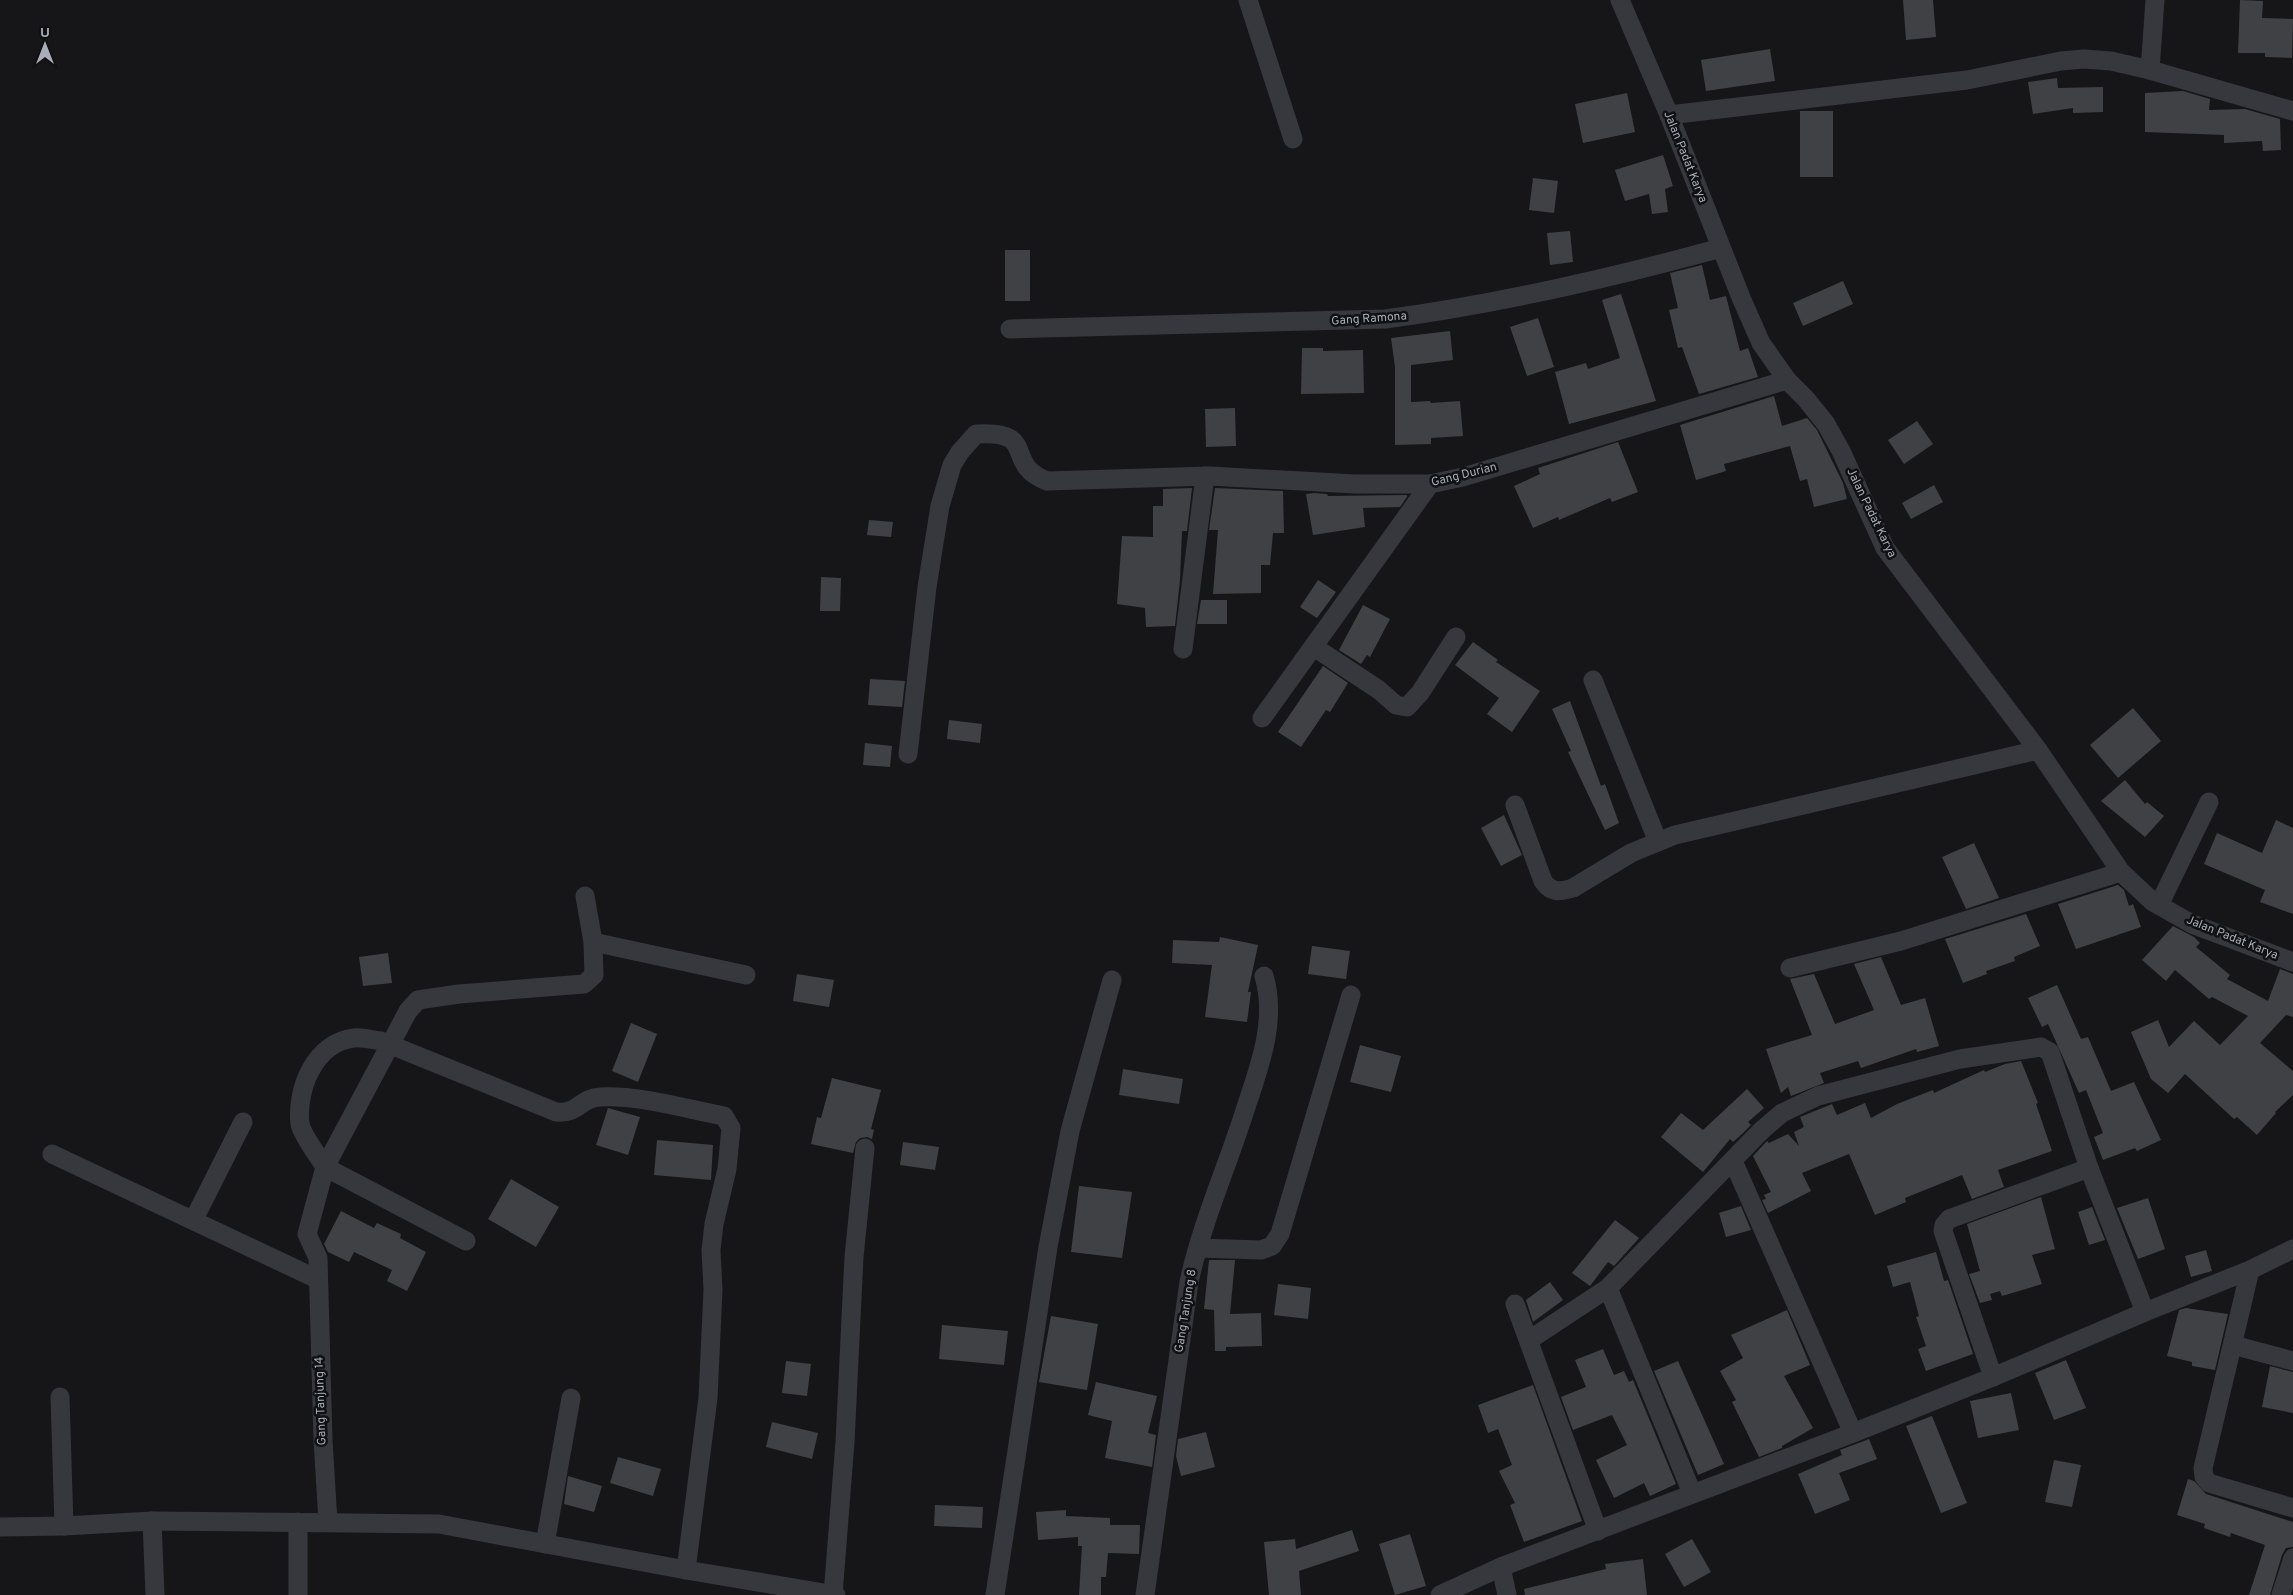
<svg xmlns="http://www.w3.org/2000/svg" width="2293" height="1595" font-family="Overpass,sans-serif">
<rect width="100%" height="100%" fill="#161618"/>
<!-- building -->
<g fill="#404145">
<polygon points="1903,0 1933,0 1936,37 1906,40"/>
<polygon points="2240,0 2263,1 2262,18 2293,19 2292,58 2265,57 2265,53 2238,53"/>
<polygon points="1770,49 1775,81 1706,91 1701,60"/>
<polygon points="2057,78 2058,88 2103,87 2103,112 2073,113 2073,108 2033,114 2028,82"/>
<polygon points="2183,91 2210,99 2209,110 2245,109 2280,119 2281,150 2263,151 2262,141 2224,143 2224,135 2145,132 2145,93"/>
<polygon points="1627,93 1635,132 1583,143 1575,104"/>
<rect x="1800" y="111" width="33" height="66"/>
<polygon points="1663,155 1673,186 1665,189 1668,212 1652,214 1649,194 1625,201 1615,170"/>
<polygon points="1533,178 1558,181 1554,213 1529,210"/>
<polygon points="1570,231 1573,262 1550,265 1547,233"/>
<rect x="1005" y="250" width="25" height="51"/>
<polygon points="1702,265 1710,300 1726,296 1740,351 1748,348 1758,377 1699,394 1682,347 1678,348 1669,310 1678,308 1670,273"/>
<polygon points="1843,281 1853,304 1803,326 1793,303"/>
<polygon points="1621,294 1656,401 1569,424 1555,372 1586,363 1588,369 1620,358 1602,300"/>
<polygon points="1538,318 1554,367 1527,376 1510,327"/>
<polygon points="1450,331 1453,360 1411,365 1411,402 1430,401 1431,403 1460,401 1463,436 1431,438 1431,444 1395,445 1395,367 1391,338"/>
<polygon points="1302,348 1323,348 1323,351 1363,350 1364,393 1301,394"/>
<polygon points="1774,396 1782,426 1807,418 1817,430 1843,483 1847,499 1814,507 1807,479 1800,481 1790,446 1724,464 1726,471 1696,480 1680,425"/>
<polygon points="1235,408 1236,446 1206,447 1205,409"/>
<polygon points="1917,421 1933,444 1904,464 1888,440"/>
<polygon points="1618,442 1638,492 1612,502 1610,498 1559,520 1558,517 1533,528 1514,486 1540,474 1538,468"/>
<polygon points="1934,485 1943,502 1911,519 1902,503"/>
<polygon points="1192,488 1187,531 1182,531 1180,580 1175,626 1146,627 1145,608 1117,604 1122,536 1153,537 1153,506 1163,506 1163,489"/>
<polygon points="1215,488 1283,491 1284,533 1273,533 1270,565 1261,565 1261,593 1213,594 1218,530 1209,530"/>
<polygon points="1314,493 1327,494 1328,496 1407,495 1407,497 1400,507 1363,508 1365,527 1313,535 1306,494"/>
<polygon points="869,520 893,522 891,537 867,535"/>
<polygon points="821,577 841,578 840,611 820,611"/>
<polygon points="1318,580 1336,592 1317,618 1300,607"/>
<polygon points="1201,600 1227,600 1227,624 1197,624"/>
<polygon points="1363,605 1390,619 1370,657 1367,655 1361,664 1339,650"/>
<polygon points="1473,642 1498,660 1496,662 1540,691 1512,732 1487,714 1499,698 1455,665"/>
<polygon points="1323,666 1348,683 1330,712 1326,710 1301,747 1278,732"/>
<polygon points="870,679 905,681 902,707 868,705"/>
<polygon points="1570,701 1601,786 1605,784 1619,823 1605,830 1568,752 1571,751 1552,709"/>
<polygon points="2133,708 2161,741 2118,778 2090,745"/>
<polygon points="949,720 982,724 980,743 947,739"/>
<polygon points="865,743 892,746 890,767 863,765"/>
<polygon points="2125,780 2145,804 2147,802 2164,816 2145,837 2101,801"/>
<polygon points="1504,815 1522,855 1501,866 1481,828"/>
<polygon points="2276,820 2293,828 2293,914 2260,902 2265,890 2204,864 2217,833 2262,853"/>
<polygon points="1974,843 1999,898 1966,909 1942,857"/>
<polygon points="2118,885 2124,890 2129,906 2133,904 2141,927 2076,949 2058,904"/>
<polygon points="2026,914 2040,946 2014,957 2015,961 1986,971 1987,974 1963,983 1945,939"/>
<polygon points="2173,926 2194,937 2200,943 2196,947 2230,975 2227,979 2268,1001 2280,969 2293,974 2293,1017 2286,1015 2260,1043 2293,1071 2293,1095 2275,1112 2276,1113 2257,1135 2237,1117 2234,1119 2185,1074 2168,1093 2151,1079 2131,1032 2158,1020 2169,1047 2194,1021 2220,1045 2248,1016 2212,997 2209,999 2175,970 2166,981 2142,960"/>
<polygon points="1220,937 1258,945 1248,992 1251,992 1247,1022 1205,1017 1212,965 1172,963 1173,940 1219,942"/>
<polygon points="1312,946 1350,951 1346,979 1308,974"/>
<polygon points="388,953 392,983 363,986 359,957"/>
<polygon points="1881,957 1901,1005 1925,998 1939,1046 1917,1052 1916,1049 1861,1068 1858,1061 1820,1073 1824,1083 1791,1096 1788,1087 1781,1093 1766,1049 1812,1035 1790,979 1814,974 1835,1024 1874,1010 1854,964"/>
<polygon points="797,974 834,980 829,1007 793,1001"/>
<polygon points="2057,985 2081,1039 2088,1037 2111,1091 2134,1082 2161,1140 2137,1151 2135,1148 2103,1160 2094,1137 2103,1133 2086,1090 2079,1093 2048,1024 2042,1027 2028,998"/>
<polygon points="631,1023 657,1034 638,1082 612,1071"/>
<polygon points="1360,1045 1401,1056 1391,1092 1350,1082"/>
<polygon points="2021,1061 2038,1103 2036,1104 2052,1151 1998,1170 2004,1187 1972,1199 1962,1175 1905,1198 1906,1202 1875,1215 1849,1154 1802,1173 1811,1191 1768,1213 1762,1200 1766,1199 1764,1195 1771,1192 1753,1156 1767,1141 1769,1143 1788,1134 1799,1146 1794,1132 1804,1127 1800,1117 1832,1104 1837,1115 1865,1103 1871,1118 1897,1104 1933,1090 1934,1093 1984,1070 1985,1072 2005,1064"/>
<polygon points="1123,1069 1183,1079 1179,1104 1119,1095"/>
<polygon points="832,1078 881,1090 871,1129 874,1130 872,1139 867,1137 860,1138 856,1142 853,1153 811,1144 817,1117 821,1118"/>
<polygon points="1747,1089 1764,1108 1748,1122 1751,1125 1742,1134 1733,1142 1730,1139 1703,1172 1661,1137 1681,1113 1703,1130"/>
<polygon points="608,1108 640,1117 628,1155 596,1145"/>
<polygon points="657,1140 713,1145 711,1180 654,1175"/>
<polygon points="903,1142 939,1147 935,1170 900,1165"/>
<polygon points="511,1179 559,1207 536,1247 488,1219"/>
<polygon points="1079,1186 1132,1192 1122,1258 1071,1252"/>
<polygon points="2041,1197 2055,1249 2032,1255 2042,1284 2002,1296 2000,1291 1990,1294 1992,1300 1980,1303 1969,1274 1980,1271 1967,1224"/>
<polygon points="2148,1198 2165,1249 2138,1259 2117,1208"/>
<polygon points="1741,1206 1751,1230 1726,1237 1719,1213"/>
<polygon points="2092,1207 2105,1240 2089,1245 2078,1212"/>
<polygon points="341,1211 374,1228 377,1223 401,1234 400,1238 426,1252 407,1291 387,1281 392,1270 354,1252 349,1262 328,1252 324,1244"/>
<polygon points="1615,1220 1639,1238 1614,1266 1608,1262 1590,1286 1572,1273"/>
<polygon points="2206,1250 2212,1271 2191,1277 2185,1256"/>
<polygon points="1936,1252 1944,1281 1948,1280 1973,1354 1926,1371 1918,1349 1926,1346 1916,1317 1919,1316 1910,1282 1893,1287 1887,1266"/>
<polygon points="1209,1260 1235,1260 1230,1314 1261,1313 1262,1346 1226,1347 1226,1351 1215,1351 1214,1310 1204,1309"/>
<polygon points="1550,1282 1563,1300 1533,1322 1526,1300"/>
<polygon points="1278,1284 1311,1288 1308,1319 1274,1315"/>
<polygon points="2186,1308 2228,1314 2215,1370 2192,1366 2192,1362 2167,1356 2179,1310"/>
<polygon points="1787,1310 1810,1365 1784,1376 1813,1428 1782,1446 1782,1448 1759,1457 1732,1402 1736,1400 1720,1371 1743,1358 1731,1335"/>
<polygon points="1051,1316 1098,1324 1087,1390 1039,1382"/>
<polygon points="942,1325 1008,1331 1004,1365 939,1359"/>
<polygon points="1603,1349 1614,1375 1624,1371 1629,1382 1633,1380 1676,1484 1650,1496 1644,1483 1614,1498 1596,1460 1627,1445 1612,1415 1573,1430 1561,1397 1586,1387 1575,1360"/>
<polygon points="2066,1360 2086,1408 2054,1420 2035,1373"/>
<polygon points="786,1361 811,1364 807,1396 782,1393"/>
<polygon points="1678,1361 1724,1464 1698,1475 1654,1371"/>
<polygon points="2270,1366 2293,1372 2293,1413 2262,1407"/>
<polygon points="1096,1382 1157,1396 1148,1433 1156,1435 1152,1467 1105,1458 1112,1421 1088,1415"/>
<polygon points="1533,1385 1582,1521 1524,1542 1510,1505 1515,1503 1499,1471 1512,1465 1498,1429 1488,1433 1478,1405"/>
<polygon points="2011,1393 2019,1430 1978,1438 1970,1401"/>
<polygon points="1932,1416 1967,1503 1941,1513 1906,1426"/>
<polygon points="772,1422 818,1433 812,1459 766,1447"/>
<polygon points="1206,1432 1215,1467 1181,1476 1176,1456 1178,1439"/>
<polygon points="1869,1439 1877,1459 1839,1473 1850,1500 1815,1514 1798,1474 1842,1455 1840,1450"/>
<polygon points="618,1457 661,1469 653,1496 610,1483"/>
<polygon points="2054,1460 2081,1465 2072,1507 2045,1502"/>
<polygon points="568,1476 602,1486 594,1512 564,1504"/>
<polygon points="2188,1479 2194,1481 2206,1494 2293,1522 2293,1547 2286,1548 2282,1555 2270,1595 2249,1595 2265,1545 2231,1533 2230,1537 2204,1528 2205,1524 2177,1515"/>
<polygon points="935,1505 983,1507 982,1528 934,1526"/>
<polygon points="1066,1510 1066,1516 1110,1518 1110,1525 1140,1525 1139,1554 1108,1553 1106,1577 1101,1577 1101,1595 1079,1595 1082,1546 1078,1546 1078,1537 1038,1540 1036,1512"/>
<polygon points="1352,1530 1359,1551 1299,1571 1301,1595 1269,1595 1264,1542 1295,1539 1296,1549"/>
<polygon points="1410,1534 1426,1586 1395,1595 1379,1544"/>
<polygon points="1692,1539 1711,1572 1684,1587 1665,1554"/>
<polygon points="1643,1559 1647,1595 1525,1595 1524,1589 1606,1569 1605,1564"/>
</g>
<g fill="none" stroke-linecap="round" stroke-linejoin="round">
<!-- minor -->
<g stroke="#37383d" stroke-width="19">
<polyline points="1248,0 1293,139"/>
<polyline points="1620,0 1669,115 1742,300 1761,343 1787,380 1806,399 1826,424 1841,451 1885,548 2038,750 2121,872 2153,902 2192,924 2293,962"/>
<polyline points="2150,70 2155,0"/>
<polyline points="1669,115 1967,80 2061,61 2084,59 2111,61 2150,70 2293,111"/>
<path d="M1010 329 1385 319C1499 304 1611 278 1721 248"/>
<polyline points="1314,647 1379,690 1396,705 1407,707 1420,693 1456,637"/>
<polyline points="1183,649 1205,476"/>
<polyline points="1593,680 1658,842"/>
<polyline points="1262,718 1430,484"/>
<path d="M908 754 927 587 940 506 952 465 960 452 976 434C1040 430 1002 464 1047 481L1210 476 1355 484H1430L1463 477 1787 380"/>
<path d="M1515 805 1543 881C1551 893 1560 892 1573 888L1631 853 1675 835 2038 750"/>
<polyline points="2159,905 2209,802"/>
<polyline points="593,942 746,975"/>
<polyline points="1790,968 1901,941 2121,872"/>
<polyline points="52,1154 317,1279"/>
<polyline points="1733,1161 1853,1433"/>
<polyline points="194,1219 243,1122"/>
<polyline points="466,1241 325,1167 408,1011 418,1000 459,994 584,984 594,975 593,942 585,896"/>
<polyline points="1198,1248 1261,1250 1272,1246 1280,1234 1351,995"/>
<polyline points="2250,1270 2203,1468 2204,1477 2209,1483 2293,1508"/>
<polyline points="1608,1288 1692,1493"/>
<polyline points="1515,1304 1598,1531"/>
<polyline points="1529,1340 1608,1288 1762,1130 1782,1113 1818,1096 1960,1059 2041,1047 2050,1052 2089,1168 2145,1312"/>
<polyline points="2233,1345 2293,1361"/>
<polyline points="1993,1377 1943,1231 1944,1225 1949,1219 2089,1168"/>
<polyline points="60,1397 64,1526"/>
<polyline points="152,1521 155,1595"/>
<polyline points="298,1522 298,1595"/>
<path d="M328 1522 323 1440 318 1258 307 1234 325 1167C319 1157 302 1135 300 1124 296 1089 315 1042 354 1038 362 1037 373 1040 381 1041L556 1112C580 1114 579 1098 601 1097 640 1095 686 1109 724 1116L731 1128 727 1169 714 1224 711 1250 713 1290 708 1398 686 1570"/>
<polyline points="0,1527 64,1526 152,1521 439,1524 686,1570 836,1595"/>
<polyline points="545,1544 571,1398"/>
<polyline points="1501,1567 1507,1595"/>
<polyline points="833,1595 845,1442 854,1257 865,1148"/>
<polyline points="995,1595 1048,1247 1070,1131 1112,980"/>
<path d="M1145 1595 1189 1282C1202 1222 1228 1165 1246 1107 1260 1065 1277 1020 1264 976"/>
<polyline points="1440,1595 1501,1567 1853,1433 1993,1377 2145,1312 2250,1270 2293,1249"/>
<polyline points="2281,1595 2293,1558"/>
</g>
</g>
<g text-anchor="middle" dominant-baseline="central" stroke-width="5" stroke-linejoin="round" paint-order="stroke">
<!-- street labels -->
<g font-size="12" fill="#a8adb8" stroke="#111113">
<text transform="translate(1685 157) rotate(68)">Jalan Padat Karya</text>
<text transform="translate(1369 319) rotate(-4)">Gang Ramona</text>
<text transform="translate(1464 475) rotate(-14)">Gang Durian</text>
<text transform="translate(1871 513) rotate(64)">Jalan Padat Karya</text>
<text transform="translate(2232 938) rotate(22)">Jalan Padat Karya</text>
<text transform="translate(1186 1311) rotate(-81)">Gang Tanjung 8</text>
<text transform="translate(321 1401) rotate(-92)">Gang Tanjung 14</text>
</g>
</g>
<!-- north arrow -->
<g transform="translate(45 45)" stroke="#111113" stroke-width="4" paint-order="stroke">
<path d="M0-4L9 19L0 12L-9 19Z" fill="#a8adb8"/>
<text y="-8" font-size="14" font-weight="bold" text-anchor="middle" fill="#a8adb8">U</text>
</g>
</svg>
